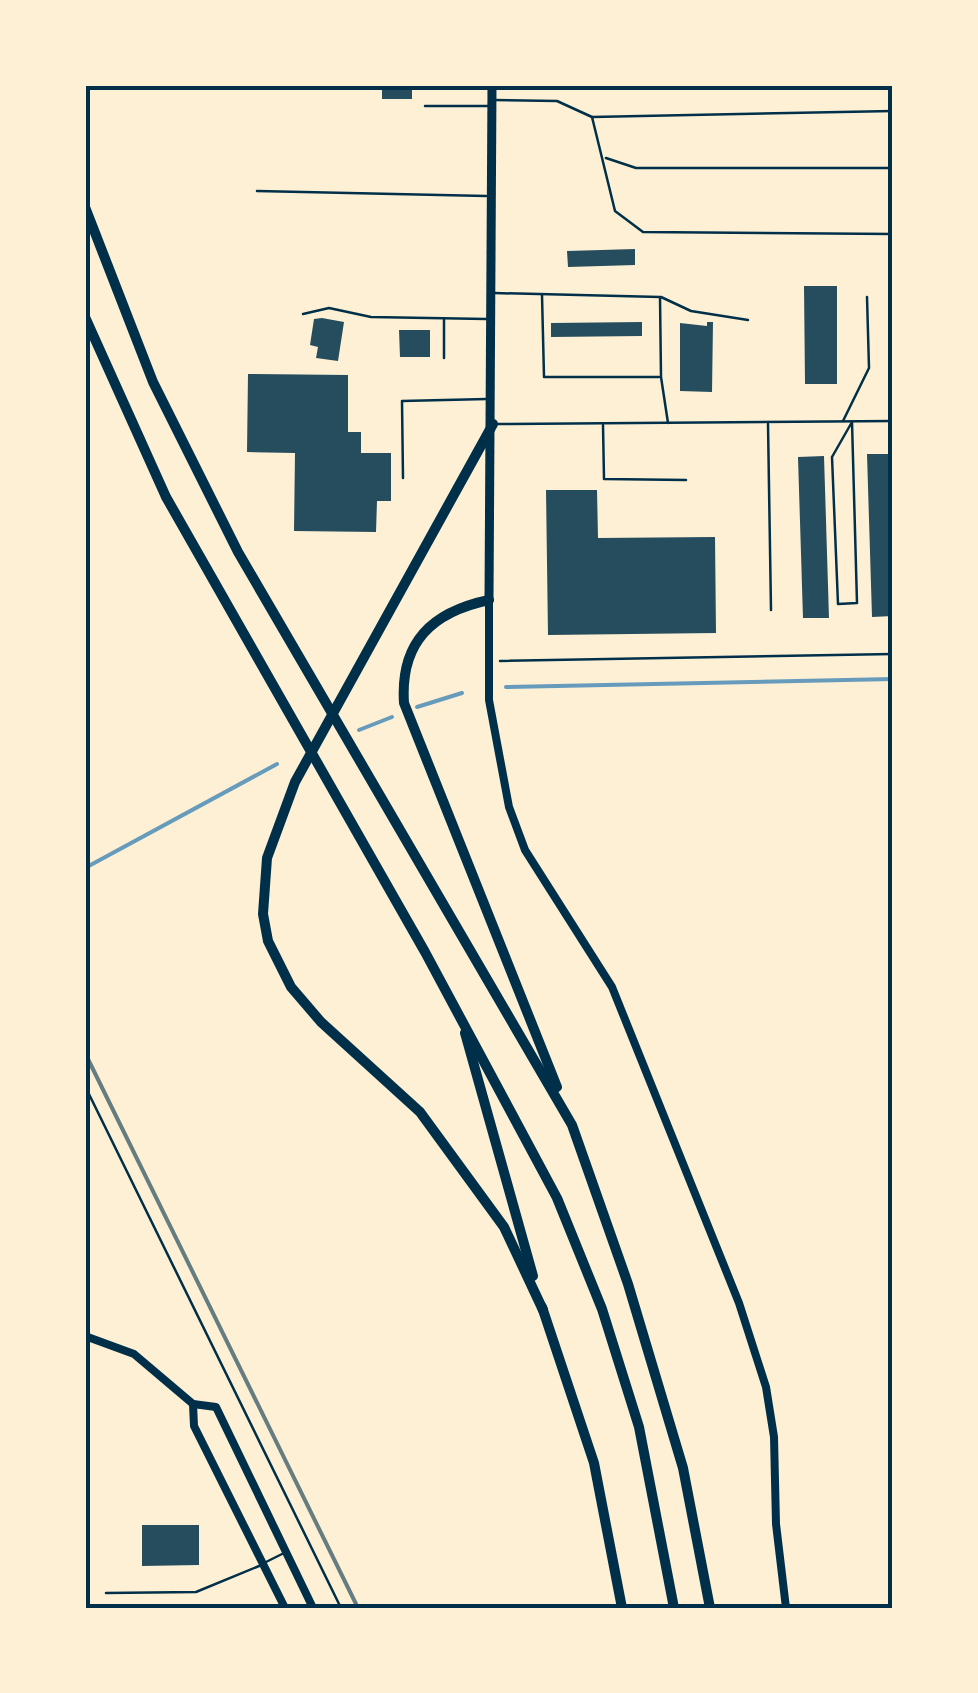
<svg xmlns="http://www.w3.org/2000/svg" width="978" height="1693" font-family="Commissioner,sans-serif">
<rect width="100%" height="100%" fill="#fdf0d5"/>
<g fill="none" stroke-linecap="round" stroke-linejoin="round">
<!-- stream -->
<g stroke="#669bbc" stroke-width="4">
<polyline points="506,687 893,679"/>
<polyline points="417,707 462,693"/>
<polyline points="359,730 392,717"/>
<polyline points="85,868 277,764"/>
</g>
</g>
<!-- building -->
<g fill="#264d5e">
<rect x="382" y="85" width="30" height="14"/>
<polygon points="635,249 635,265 568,267 567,251"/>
<polygon points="804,286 837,286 837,384 805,384"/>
<polygon points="322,318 344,322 338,361 316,358 318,347 310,345 314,319"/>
<polygon points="642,322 642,336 551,337 551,323"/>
<polygon points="707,322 713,322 712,392 680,391 680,323 707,326"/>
<polygon points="399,330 430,330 430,357 400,357"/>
<polygon points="248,374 348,375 348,432 361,432 361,453 391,453 391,501 377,501 376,532 294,531 295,453 247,452"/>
<polygon points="867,454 892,454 893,616 872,617"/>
<polygon points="824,456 829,618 803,618 798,457"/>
<polygon points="546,490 597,490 598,538 715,537 716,633 548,635"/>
<polygon points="142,1525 199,1525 199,1565 142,1566"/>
</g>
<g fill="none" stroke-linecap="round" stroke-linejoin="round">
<!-- path -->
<g stroke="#003049" stroke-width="2.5">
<polyline points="500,661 893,654"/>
<polyline points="85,1086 341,1608"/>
</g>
<!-- service -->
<g stroke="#003049" stroke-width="2.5">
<polyline points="493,100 557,101 592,117 893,111"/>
<polyline points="425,106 490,106"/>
<polyline points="592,117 615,211 643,232 893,234"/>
<polyline points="606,158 636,168 893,168"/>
<polyline points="257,191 486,196"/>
<polyline points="494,293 660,297 661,377 668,423"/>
<polyline points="542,295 544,377 659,377"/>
<polyline points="661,297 691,311 748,320"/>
<polyline points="303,314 329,308 371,317 486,319"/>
<polyline points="444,320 444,358"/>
<polyline points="843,421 869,368 867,297"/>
<polygon points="852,422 857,603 838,604 832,457"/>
<polyline points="495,424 893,421"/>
<polyline points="768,424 771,610"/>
<polyline points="603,425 604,479 686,480"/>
<polyline points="403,478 402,401 487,399"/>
<polyline points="266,1562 286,1552"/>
<polyline points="106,1593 196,1592 259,1566"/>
</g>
<!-- tertiary -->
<g stroke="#003049" stroke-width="8">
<polyline points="489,600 489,700 509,807 525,850 612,987 739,1303 766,1387 774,1437 776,1524 786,1608"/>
<polyline points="85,1336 134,1354 193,1404 216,1407 313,1608"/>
<polyline points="193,1404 194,1426 285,1608"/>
</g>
<!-- secondary -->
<polyline stroke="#003049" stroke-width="9" points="489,600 492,85"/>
<!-- motorway -->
<g stroke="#003049" stroke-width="10">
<polyline points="85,207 153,382 238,552 572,1125 628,1284 683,1468 710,1608"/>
<polyline points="85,317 166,497 425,952 557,1198 602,1309 639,1427 674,1608"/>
<polyline points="493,424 295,782 267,858 263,914 268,941 291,987 321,1022 420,1112 504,1227 543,1310"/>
<path d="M489 600C432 612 400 642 404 703L557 1087"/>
<polyline points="465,1033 533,1276"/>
<polyline points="542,1307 594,1463 622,1608"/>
</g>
<!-- rail -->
<polyline stroke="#657d81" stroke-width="4" points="85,1053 358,1608"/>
</g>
<!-- border -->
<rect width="978" height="1693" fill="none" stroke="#fdf0d5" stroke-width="175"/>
<rect x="88" y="88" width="802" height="1518" fill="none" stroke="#003049" stroke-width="4"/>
</svg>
